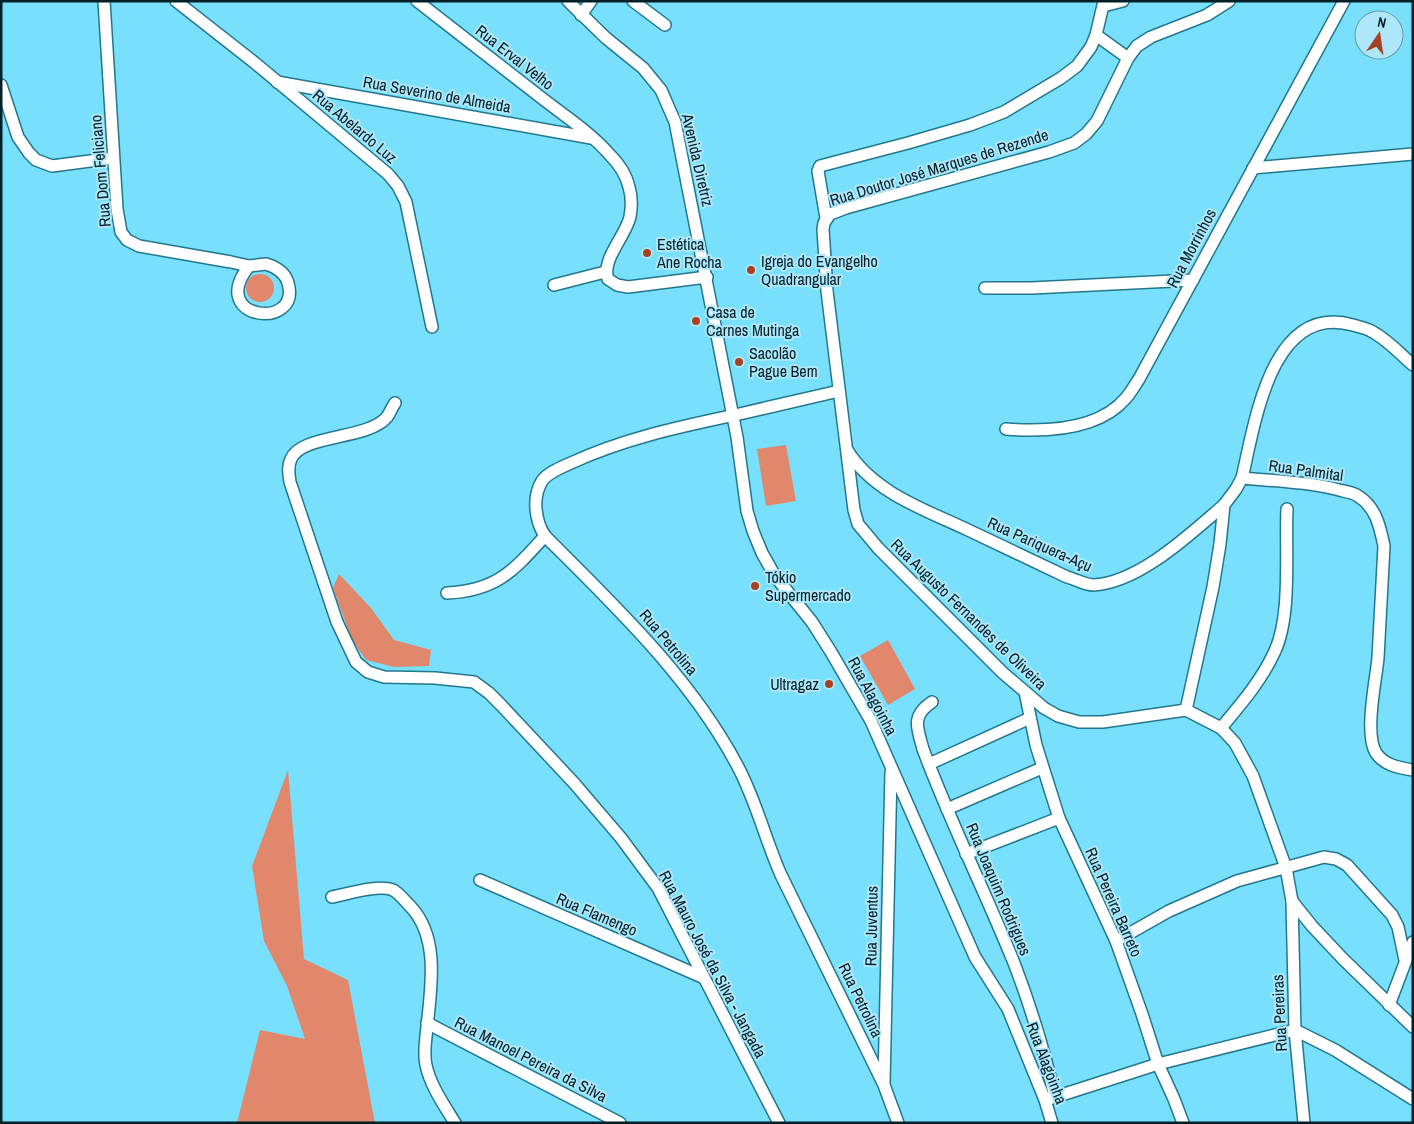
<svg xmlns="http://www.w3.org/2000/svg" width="1414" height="1124" font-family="'Archivo Narrow',sans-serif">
<rect width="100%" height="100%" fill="#78e0fd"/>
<!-- green -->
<g fill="#e1876b">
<circle cx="260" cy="288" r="14"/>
<polygon points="786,445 796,501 766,506 757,449"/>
<polygon points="339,574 371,608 394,640 431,650 429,666 394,667 366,660 352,640 333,588"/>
<polygon points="888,640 915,689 888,705 860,656"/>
<polygon points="288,770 304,959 348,980 375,1123 237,1123 260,1030 305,1039 287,986 264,941 252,866"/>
</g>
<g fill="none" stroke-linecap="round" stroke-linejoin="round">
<defs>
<g id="street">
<polyline points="104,1 117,209 121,232 127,240 139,246 231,262 249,266"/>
<polyline points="176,1 255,63 388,174 398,186 406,202 432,327"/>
<path d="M417 1C459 34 501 66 543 99 565 116 591 133 610 155 619 164 626 174 629 187 632 197 632 206 630 217 625 237 601 260 608 279L617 285 628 287 707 277"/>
<polyline points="568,1 606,38 643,68 661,90 675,122 737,437 747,511 753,531 762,553 775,576 812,622 831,652 871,721 975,957 1008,1009 1045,1100 1052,1123"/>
<polyline points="633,1 665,25"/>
<polyline points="1104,1 1096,35 1128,58"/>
<polyline points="1229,1 1207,15 1151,37 1137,46 1128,58 1097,121 1086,134 1074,143 1049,152 846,208 830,214 824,223 823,229 827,291 854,510 858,524 878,548 1003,673 1044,708 1058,716 1079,722 1103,722 1186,710 1221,728 1235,743 1253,776 1286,868 1292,901 1312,926 1343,959 1413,1027"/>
<polyline points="1103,6 1123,1"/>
<polyline points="581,15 591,1"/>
<polyline points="277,82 591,138"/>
<polyline points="1,85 18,137 29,153 36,160 52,166 113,158"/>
<polyline points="1253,168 1413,154"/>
<polyline points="826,218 818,171 820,166 908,143 970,125 1004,112 1061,78 1077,66 1091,47 1096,35"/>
<path d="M266 264C276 267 285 272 288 283 302 331 206 320 249 266Z"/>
<polyline points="554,285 605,272"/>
<polyline points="985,288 1032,288 1193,280"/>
<path d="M839 391C804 399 769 407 735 415 678 427 623 439 571 463 562 467 547 473 542 481 532 497 535 521 545 536 615 606 690 677 737 765 756 800 765 839 781 875L884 1085 898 1123"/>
<path d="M395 403C392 407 390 413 387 417 368 440 301 434 291 459 287 467 289 474 290 482L337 622 356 662 368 672 384 677 435 678 474 682 489 693 501 705 574 783 621 838 658 888 779 1123"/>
<path d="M1006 429C1045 432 1099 430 1126 398 1131 392 1135 385 1139 379L1344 1"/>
<path d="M847 450C873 492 923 509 966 529 1000 545 1034 561 1067 577 1075 579 1085 585 1093 585 1139 583 1190 534 1224 505"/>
<path d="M1242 478C1255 423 1271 302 1353 325 1359 327 1366 328 1371 331 1387 339 1400 354 1413 365"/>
<path d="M447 593C497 591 514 570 545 536"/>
<polyline points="1025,692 1036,745 1059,818 1116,941 1142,1014 1158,1064 1174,1099 1183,1123"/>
<path d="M932 702C911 716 917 727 923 749 950 822 985 891 1014 963 1031 1007 1044 1051 1055 1097"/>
<path d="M1186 710 1213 587 1220 544 1224 505 1236 489 1242 478C1276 481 1311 482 1343 491 1348 492 1354 493 1358 496 1376 507 1380 527 1384 546 1382 583 1380 621 1378 658 1376 680 1364 734 1376 753 1384 765 1399 768 1413 770"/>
<path d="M1221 728C1241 704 1261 681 1274 653 1292 617 1285 550 1287 509"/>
<polyline points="929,764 1030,718"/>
<polyline points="947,809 1042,768"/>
<polyline points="966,854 1059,818"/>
<polyline points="480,880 702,977"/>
<path d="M332 897C348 894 378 884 393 890 399 893 405 901 410 906 440 937 431 988 427 1027 426 1039 423 1052 426 1065 430 1085 444 1105 455 1123"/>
<polyline points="1292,901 1295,1030 1304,1123"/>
<polyline points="1116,941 1169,911 1237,881 1324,857 1336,859 1347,865 1392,915 1398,927 1405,960"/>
<polyline points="1389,1005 1413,942"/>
<polyline points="427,1023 620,1123"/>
<polyline points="884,1083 891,772"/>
<polyline points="1049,1099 1158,1064 1295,1030 1335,1050 1413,1099"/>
</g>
</defs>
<!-- street casing -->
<use href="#street" stroke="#22778c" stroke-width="14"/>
<!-- street -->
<use href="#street" stroke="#fff" stroke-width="11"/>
</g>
<!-- markers -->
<g fill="#a8411f" stroke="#aee7f9" stroke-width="2">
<circle cx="647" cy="253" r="5"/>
<circle cx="751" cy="270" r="5"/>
<circle cx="696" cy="321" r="5"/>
<circle cx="739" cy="362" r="5"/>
<circle cx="755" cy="586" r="5"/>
<circle cx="829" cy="684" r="5"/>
</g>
<g text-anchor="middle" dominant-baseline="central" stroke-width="4" stroke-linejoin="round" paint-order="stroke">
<!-- street labels -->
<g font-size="16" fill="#001f27" stroke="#aee7f9">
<text transform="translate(515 57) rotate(38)">Rua Erval Velho</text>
<text transform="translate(437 94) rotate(10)">Rua Severino de Almeida</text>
<text transform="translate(355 126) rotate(40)">Rua Abelardo Luz</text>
<text transform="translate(698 160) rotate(77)">Avenida Diretriz</text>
<text transform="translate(939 167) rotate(-17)">Rua Doutor José Marques de Rezende</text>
<text transform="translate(100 171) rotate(-95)">Rua Dom Feliciano</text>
<text transform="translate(1191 248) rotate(-62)">Rua Morrinhos</text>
<text transform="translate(1306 470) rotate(8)">Rua Palmital</text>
<text transform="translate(1040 544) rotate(24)">Rua Pariquera-Açu</text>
<text transform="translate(969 614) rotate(44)">Rua Augusto Fernandes de Oliveira</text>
<text transform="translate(669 642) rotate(50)">Rua Petrolina</text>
<text transform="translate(873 696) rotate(62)">Rua Alagoinha</text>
<text transform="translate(999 889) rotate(67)">Rua Joaquim Rodrigues</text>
<text transform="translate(1114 902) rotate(66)">Rua Pereira Barreto</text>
<text transform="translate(597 914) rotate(23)">Rua Flamengo</text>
<text transform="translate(871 926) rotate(-89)">Rua Juventus</text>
<text transform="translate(713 964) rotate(62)">Rua Mauro José da Silva - Jangada</text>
<text transform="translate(861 1000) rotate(64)">Rua Petrolina</text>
<text transform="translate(1279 1013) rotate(-93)">Rua Pereiras</text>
<text transform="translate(531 1059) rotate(27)">Rua Manoel Pereira da Silva</text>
<text transform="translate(1047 1063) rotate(69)">Rua Alagoinha</text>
</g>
<!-- poi labels -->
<g font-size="16" fill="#001f27" stroke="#aee7f9" text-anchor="start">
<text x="657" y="244">Estética<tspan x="657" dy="18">Ane Rocha</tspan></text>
<text x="761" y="261">Igreja do Evangelho<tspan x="761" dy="18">Quadrangular</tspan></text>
<text x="706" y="312">Casa de<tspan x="706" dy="18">Carnes Mutinga</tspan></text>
<text x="749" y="353">Sacolão<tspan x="749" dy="18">Pague Bem</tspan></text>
<text x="765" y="577">Tókio<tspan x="765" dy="18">Supermercado</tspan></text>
<text x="819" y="684" text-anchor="end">Ultragaz</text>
</g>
</g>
<!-- border -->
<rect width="1414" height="1124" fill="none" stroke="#001f27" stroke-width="5"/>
<!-- north arrow -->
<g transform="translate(1379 35) rotate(13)"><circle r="24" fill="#aee7f9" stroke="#6897a5"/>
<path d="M0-4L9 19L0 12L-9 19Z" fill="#a8411f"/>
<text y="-8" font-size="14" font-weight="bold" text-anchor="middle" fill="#001f27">N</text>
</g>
</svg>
